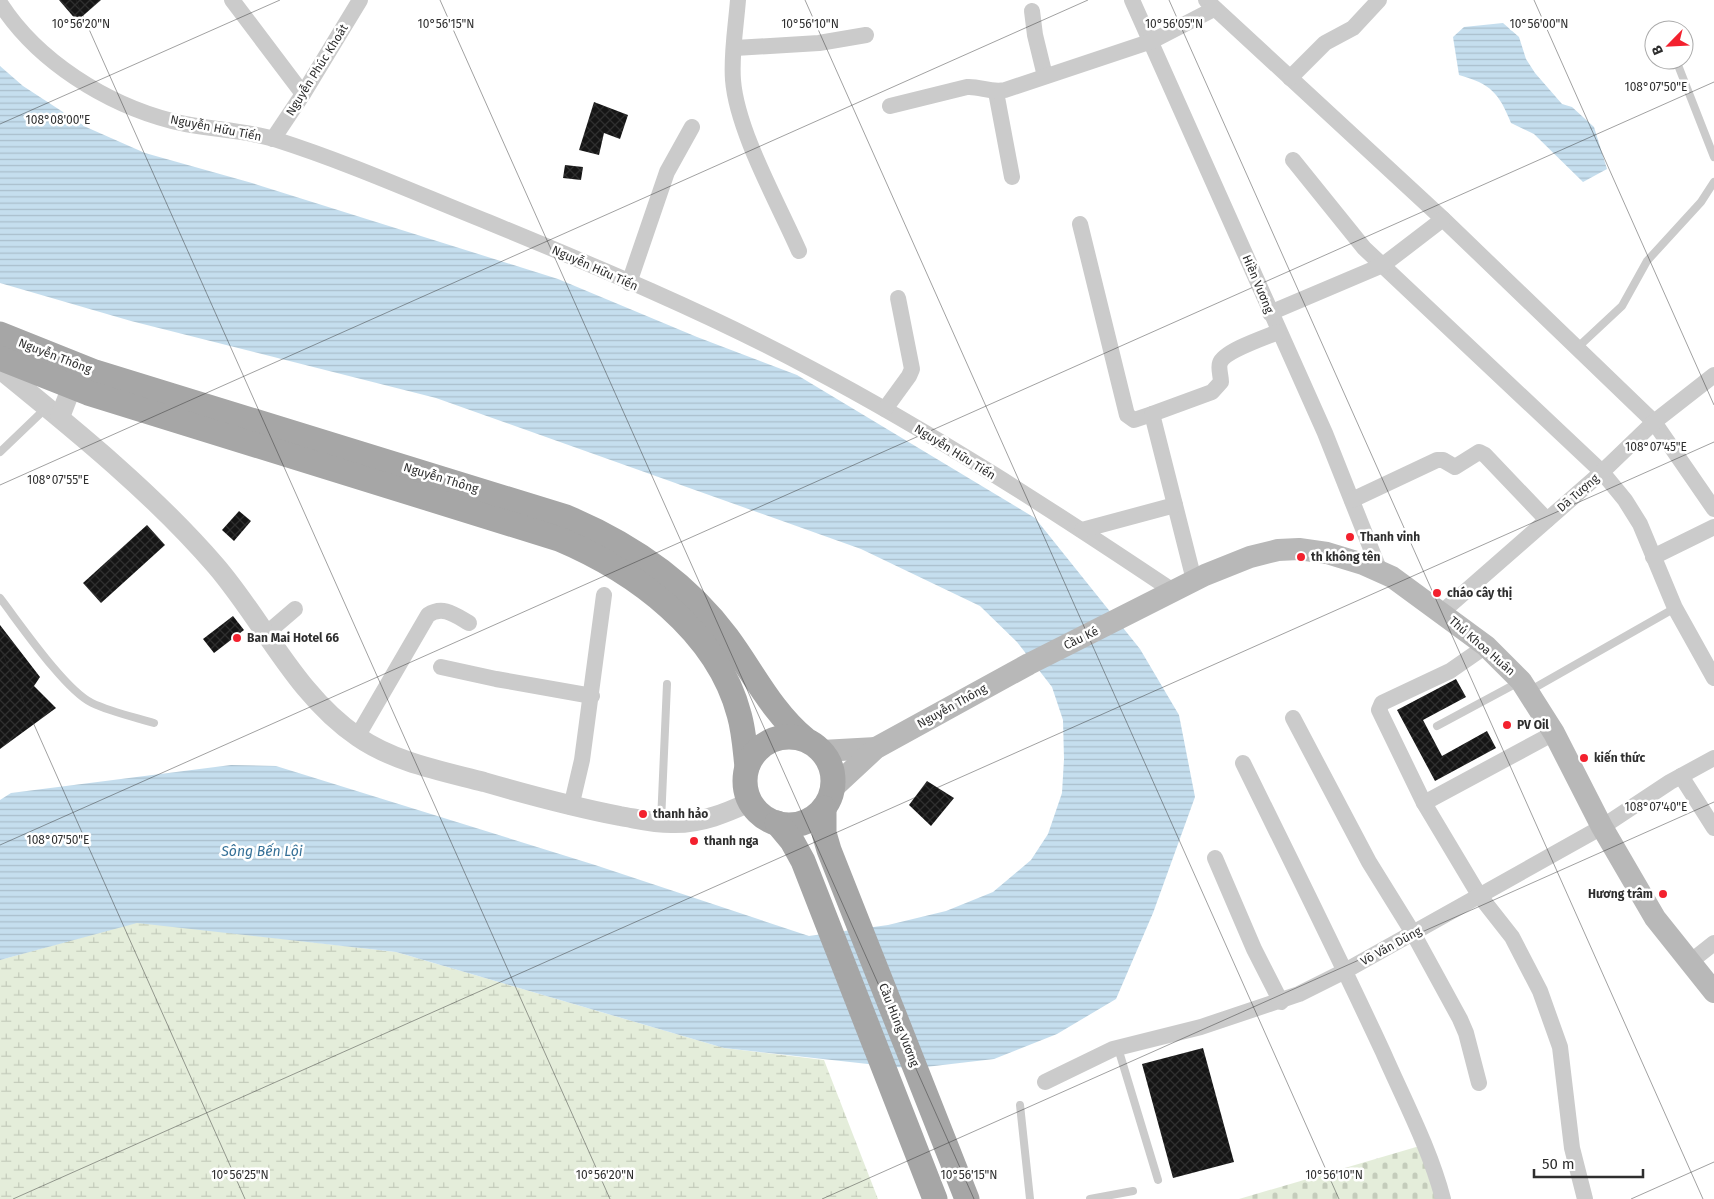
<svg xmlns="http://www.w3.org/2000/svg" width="1714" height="1199" font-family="'Fira Sans',sans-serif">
<defs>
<pattern id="wetland-marsh" width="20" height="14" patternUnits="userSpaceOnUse" patternTransform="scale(1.25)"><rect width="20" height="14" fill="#e4edda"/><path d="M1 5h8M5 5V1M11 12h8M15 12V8" fill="none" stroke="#c4ccbb"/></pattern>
<pattern id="cemetery-stones" width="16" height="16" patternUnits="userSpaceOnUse" patternTransform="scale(1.25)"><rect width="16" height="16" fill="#e4edda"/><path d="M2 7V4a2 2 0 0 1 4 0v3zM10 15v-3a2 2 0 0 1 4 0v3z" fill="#c4ccbb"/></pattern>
<pattern id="water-rules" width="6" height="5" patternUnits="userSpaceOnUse" patternTransform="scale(1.25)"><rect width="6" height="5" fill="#c5deee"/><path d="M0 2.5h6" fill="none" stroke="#aabfcc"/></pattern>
<pattern id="building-cross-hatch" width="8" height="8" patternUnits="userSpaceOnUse" patternTransform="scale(1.25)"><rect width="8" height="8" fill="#151515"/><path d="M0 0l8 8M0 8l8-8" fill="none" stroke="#2f2f2f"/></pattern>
</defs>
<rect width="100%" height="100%" fill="#fff"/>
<!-- wetland -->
<polygon fill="url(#wetland-marsh)" points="137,922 396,952 724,1048 824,1060 878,1199 0,1199 0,960"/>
<!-- cemetery -->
<polygon fill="url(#cemetery-stones)" points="1423,1145 1444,1199 1239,1199"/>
<!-- water -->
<g fill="url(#water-rules)">
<path d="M1503 23 1519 37 1526 59 1535 73 1562 104 1572 107 1594 127 1607 169 1583 182 1534 134 1511 123C1499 93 1491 84 1459 75L1453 37 1464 27Z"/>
<polygon points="0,66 23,86 86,127 145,153 252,183 558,279 697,337 797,375 1035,518 1140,649 1179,715 1195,797 1153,913 1116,999 1057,1034 994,1059 917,1068 895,1067 724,1048 396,952 137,923 0,960 0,800 11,793 231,765 276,766 595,865 809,936 888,925 946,911 993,892 1031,860 1048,834 1062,793 1064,759 1063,720 1052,687 1017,642 980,606 861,549 436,398 131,321 0,283"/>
</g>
<!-- building -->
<g fill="url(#building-cross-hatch)">
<polygon points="59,0 101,0 77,21"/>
<polygon points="594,102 628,115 620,139 604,133 599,155 579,150"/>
<polygon points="565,165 583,167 581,180 563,178"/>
<polygon points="239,511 251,521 234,541 222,530"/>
<polygon points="147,525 165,545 101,603 83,583"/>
<polygon points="233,616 244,630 214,653 203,639"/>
<polygon points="0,625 40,677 34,686 56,708 0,749"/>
<polygon points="1456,679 1466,697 1423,720 1442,756 1487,731 1496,748 1435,781 1397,710"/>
<polygon points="927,781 954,798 931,826 909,805"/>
<polygon points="1203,1048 1234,1162 1173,1178 1142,1064"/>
</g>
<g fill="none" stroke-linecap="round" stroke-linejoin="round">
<!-- service -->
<g stroke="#cbcbcb" stroke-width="8">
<polyline points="1676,60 1714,157"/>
<polyline points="1577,348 1622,306 1647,261 1701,202 1714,182"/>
<polyline points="0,452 46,408"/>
<path d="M0 598C20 624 65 690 92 703 111 712 134 717 154 723"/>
<polyline points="1529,691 1675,608"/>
<polyline points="1437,726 1519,682"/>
<polyline points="661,822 667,684"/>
<polyline points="1118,1048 1158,1180"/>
<polyline points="1020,1105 1030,1199"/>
<polyline points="1090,1199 1133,1191"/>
</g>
<!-- minor -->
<g stroke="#cbcbcb" stroke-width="16">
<polyline points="232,0 303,94"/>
<path d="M738 0C736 26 731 54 733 80 737 131 778 203 799 251"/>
<polyline points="1132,0 1325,433 1379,569"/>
<polyline points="1206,0 1443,219 1654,422 1714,509"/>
<path d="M0 3C37 61 106 104 172 121 206 130 243 129 277 140 349 163 418 194 488 222 597 267 706 312 810 368 935 434 1055 512 1173 591"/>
<polyline points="1032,11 1035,35 1045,76"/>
<polyline points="735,48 819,43 866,35"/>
<polyline points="1290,78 1325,43 1353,28 1379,0"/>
<polyline points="996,92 1012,177"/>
<path d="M890 106 967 87C980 86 991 93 1005 90L1152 41 1214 9"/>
<polyline points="273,139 303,94 360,0"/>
<polyline points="1293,160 1364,248 1602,472 1625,500 1640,524 1675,608 1714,678"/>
<polyline points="1080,224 1127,415 1134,420 1152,414 1194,580"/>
<polyline points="629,283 667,172 692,127"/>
<polyline points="1270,313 1383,265 1443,219"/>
<polyline points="885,409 909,376 912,369 898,298"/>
<path d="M1152 414 1212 392 1221 382C1221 376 1218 368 1220 363 1224 351 1266 337 1278 332"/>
<polyline points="1352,500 1437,460 1443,460 1455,467 1479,452 1485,455 1547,520"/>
<polyline points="1082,530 1175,505"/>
<polyline points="1653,557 1714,527"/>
<polyline points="1442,612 1602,472 1654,422 1714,375"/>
<polyline points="267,633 295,609"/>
<polyline points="1486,646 1450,671 1382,703 1379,710 1424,803 1479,895 1512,937 1540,991 1560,1047 1572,1148 1585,1199"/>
<polyline points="441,667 496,679 592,696"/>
<polyline points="1293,718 1369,862 1413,933 1460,1019 1466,1033 1479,1083"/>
<path d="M357 737 428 615C443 605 455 615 469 623"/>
<path d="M1243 763C1290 859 1338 955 1383 1052 1404 1100 1430 1149 1443 1199"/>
<polyline points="1681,776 1714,828"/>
<polyline points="1424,803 1554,733"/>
<polyline points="571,807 582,760 604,595"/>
<polyline points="1215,858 1254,949 1281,1002"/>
<polyline points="1690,962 1714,943"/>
<polyline points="1045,1082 1113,1049 1201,1027 1299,994 1345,971 1602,827 1670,782 1714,758"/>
</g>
<!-- tertiary -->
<g stroke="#cbcbcb" stroke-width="20">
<path d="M0 369C75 430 153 493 216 566 264 622 296 695 358 737 394 762 442 771 484 782 529 795 574 807 620 816 638 819 657 824 675 823 702 823 726 813 750 802"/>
<polyline points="60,417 77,373"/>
</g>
<!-- secondary -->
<g stroke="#b8b8b8" stroke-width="22">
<polyline points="822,751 876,748"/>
<polyline points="833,788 876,748 1029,664 1205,575 1250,557 1278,550 1299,549 1327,553 1363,564 1392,577 1486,646 1521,681 1554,733 1602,827 1655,918 1714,992"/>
</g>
<!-- primary -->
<g stroke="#a6a6a6" stroke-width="25">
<path d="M0 334 95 372 566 517C628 543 686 582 727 637 753 672 771 711 805 739"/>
<path d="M0 358 88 393 559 539C635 571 717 631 739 714 744 731 745 749 747 767"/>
<circle cx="789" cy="781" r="44"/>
<polyline points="824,808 824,833 829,850 967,1199"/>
<polyline points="777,823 792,841 803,861 935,1199"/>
</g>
</g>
<!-- ticks -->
<path fill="none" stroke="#2e2e2e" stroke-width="1" stroke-opacity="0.45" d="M76 0 610 1199M440 0 974 1199M805 0 1339 1199M1169 0 1703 1199M1534 0 1714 405M0 124 280 0M0 485 1088 0M0 648 245 1199M0 845 1714 82M13 1199 1714 442M822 1199 1714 802M1631 1199 1714 1162"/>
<!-- markers -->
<g fill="#f3212e" stroke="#fff" stroke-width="2">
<circle cx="1350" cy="537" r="5"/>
<circle cx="1301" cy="557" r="5"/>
<circle cx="1437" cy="593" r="5"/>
<circle cx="237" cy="638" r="5"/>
<circle cx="1507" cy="725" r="5"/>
<circle cx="1584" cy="758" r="5"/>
<circle cx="643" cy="814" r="5"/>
<circle cx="694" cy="841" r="5"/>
<circle cx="1663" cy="894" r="5"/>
</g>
<g text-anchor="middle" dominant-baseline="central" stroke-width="5" stroke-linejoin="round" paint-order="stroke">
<!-- street labels -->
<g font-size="12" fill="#2e2e2e" stroke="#fff">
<text transform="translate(317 70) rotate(-58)">Nguyễn Phúc Khoát</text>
<text transform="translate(216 128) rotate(11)">Nguyễn Hữu Tiến</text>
<text transform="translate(595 268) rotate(24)">Nguyễn Hữu Tiến</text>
<text transform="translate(1258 284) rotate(67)">Hiền Vương</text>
<text transform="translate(55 356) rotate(21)">Nguyễn Thông</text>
<text transform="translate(955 452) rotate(32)">Nguyễn Hữu Tiến</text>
<text transform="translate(441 478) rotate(17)">Nguyễn Thông</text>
<text transform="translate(1578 493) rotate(-41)">Dã Tượng</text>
<text transform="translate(1081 638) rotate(-26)">Cầu Ké</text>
<text transform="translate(1482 646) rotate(41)">Thủ Khoa Huân</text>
<text transform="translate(952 706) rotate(-29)">Nguyễn Thông</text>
<text transform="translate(1391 946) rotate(-29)">Võ Văn Dũng</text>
<text transform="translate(899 1025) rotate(68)">Cầu Hùng Vương</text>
</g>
<!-- poi labels -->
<g font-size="12" font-weight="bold" fill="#2e2e2e" stroke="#fff" text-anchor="start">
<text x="1360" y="537">Thanh vinh</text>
<text x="1311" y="557">th không tên</text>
<text x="1447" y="593">cháo cây thị</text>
<text x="247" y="638">Ban Mai Hotel 66</text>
<text x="1517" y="725">PV Oil</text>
<text x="1594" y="758">kiến thức</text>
<text x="653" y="814">thanh hảo</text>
<text x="704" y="841">thanh nga</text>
<text x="1653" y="894" text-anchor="end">Hương trâm</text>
</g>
<!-- water labels -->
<g font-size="14" font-style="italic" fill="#357097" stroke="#fff">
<text x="262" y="851">Sông Bến Lội</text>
</g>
</g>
<g font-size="12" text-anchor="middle" fill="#2e2e2e" stroke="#fff" stroke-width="5" stroke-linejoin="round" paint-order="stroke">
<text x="81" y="28">10°56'20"N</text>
<text x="446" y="28">10°56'15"N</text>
<text x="810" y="28">10°56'10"N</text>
<text x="1174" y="28">10°56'05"N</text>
<text x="1539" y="28">10°56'00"N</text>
<text x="1656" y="91">108°07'50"E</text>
<text x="58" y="124">108°08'00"E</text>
<text x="1656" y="451">108°07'45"E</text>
<text x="58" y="484">108°07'55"E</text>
<text x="1656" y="811">108°07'40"E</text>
<text x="58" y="844">108°07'50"E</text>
<text x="240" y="1179">10°56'25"N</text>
<text x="605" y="1179">10°56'20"N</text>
<text x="969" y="1179">10°56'15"N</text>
<text x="1334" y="1179">10°56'10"N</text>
</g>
<!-- north arrow -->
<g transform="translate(1669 45) rotate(246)"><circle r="24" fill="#ffffff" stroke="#ababab"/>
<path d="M0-4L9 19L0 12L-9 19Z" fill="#f3212e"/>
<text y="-8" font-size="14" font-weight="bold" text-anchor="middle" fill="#2e2e2e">B</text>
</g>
<!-- scale -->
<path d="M1534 1169v8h109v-8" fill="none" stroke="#2e2e2e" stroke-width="2.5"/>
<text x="1542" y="1169" font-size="15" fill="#2e2e2e" stroke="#ffffff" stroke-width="4" paint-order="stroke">50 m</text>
</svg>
